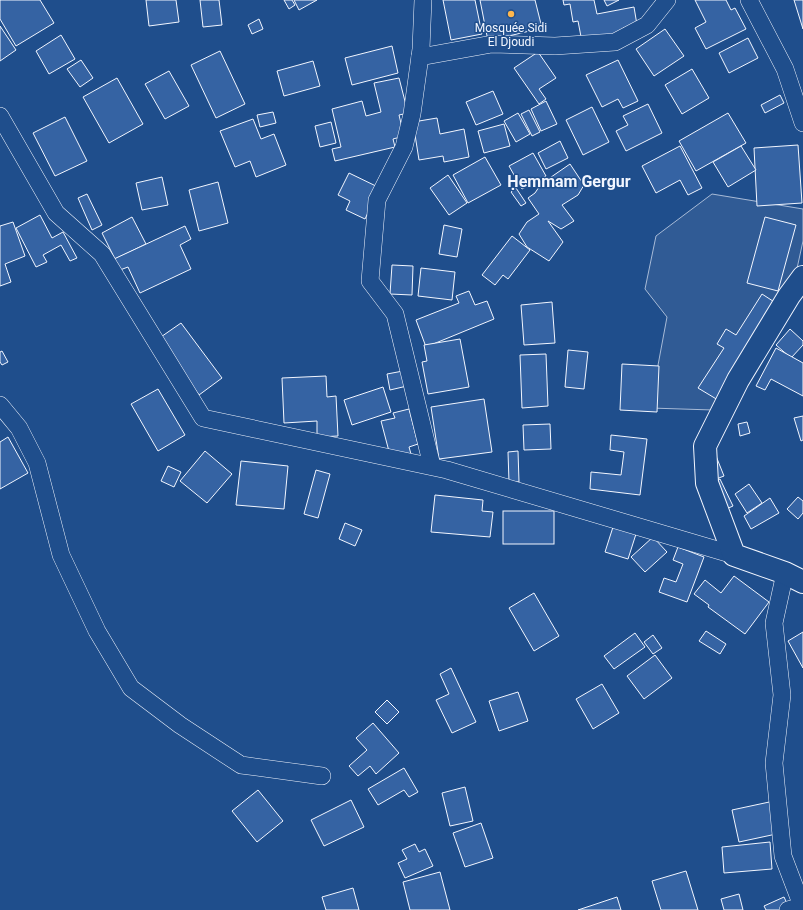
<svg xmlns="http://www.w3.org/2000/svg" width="803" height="910" font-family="Roboto,sans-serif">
<rect width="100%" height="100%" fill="#1f4e8c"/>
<!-- built -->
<polygon fill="#305b95" stroke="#a8bbd7" points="712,194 803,209 803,241 796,273 713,410 650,408 667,317 645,289 656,236"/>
<!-- building -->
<g fill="#3563a3" stroke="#f2f6ff">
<polygon points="0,0 40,0 54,23 16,46 0,19"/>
<polygon points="146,0 176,0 179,22 149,26"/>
<polygon points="200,0 219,0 222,25 203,27"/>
<polygon points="284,0 292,0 295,5 289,9"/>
<polygon points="294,0 317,0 299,10"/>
<polygon points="443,0 475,0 482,34 451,40"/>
<polygon points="480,0 535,0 542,28 488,41"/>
<polygon points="563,0 594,0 597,14 634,7 637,25 623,28 624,34 582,42 578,21 573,22 570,4 564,5"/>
<polygon points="604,0 619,0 607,6"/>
<polygon points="695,0 726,0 731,10 735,8 746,29 706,49 695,28 706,22"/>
<polygon points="794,0 803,0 803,29"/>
<polygon points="259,19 263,29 252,34 248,25"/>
<polygon points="0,26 16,50 0,61"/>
<polygon points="665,29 684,56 654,76 636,49"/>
<polygon points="61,35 75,59 49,74 36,51"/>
<polygon points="748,38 758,58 729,73 719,53"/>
<polygon points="392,46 398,73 352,85 345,58"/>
<polygon points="220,51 245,104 216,118 191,65"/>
<polygon points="538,52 556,78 539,89 546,99 539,104 514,68"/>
<polygon points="81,60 93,78 80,87 67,69"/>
<polygon points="618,60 638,101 623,108 618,99 602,107 586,75"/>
<polygon points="313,61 320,86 284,96 277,71"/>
<polygon points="692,69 709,98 682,114 665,85"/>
<polygon points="169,71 189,106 165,119 145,84"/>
<polygon points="117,78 143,124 109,143 83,97"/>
<polygon points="399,78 408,113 399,115 404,136 393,139 395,147 335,161 332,149 341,147 332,109 362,101 366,116 381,112 374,83"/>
<polygon points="493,91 503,114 476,125 466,102"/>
<polygon points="780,95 784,103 765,113 761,105"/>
<polygon points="546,101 557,124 541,131 531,109"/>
<polygon points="648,104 662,133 626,151 616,131 628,125 623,116"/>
<polygon points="592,107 609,142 583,155 566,120"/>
<polygon points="529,110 540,132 532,136 521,114"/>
<polygon points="273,112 276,123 260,127 257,115"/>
<polygon points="518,113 530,134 516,142 504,121"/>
<polygon points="728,113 746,143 696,171 679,141"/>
<polygon points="65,117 87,161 55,176 33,133"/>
<polygon points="437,118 440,134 464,129 469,157 444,162 443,156 419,160 413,122"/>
<polygon points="253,119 261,139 274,134 286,165 256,177 250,161 235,167 220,131"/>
<polygon points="331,122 336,143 320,147 315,126"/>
<polygon points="504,124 510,146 484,153 478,131"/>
<polygon points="560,141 568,158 546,169 538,153"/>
<polygon points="798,145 802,203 757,206 754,148"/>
<polygon points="680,146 702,188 688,195 680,180 656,193 642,166"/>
<polygon points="741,146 756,170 728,187 713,162"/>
<polygon points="533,153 546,176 522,189 509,166"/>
<polygon points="485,157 501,185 468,203 453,175"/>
<polygon points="570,164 584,185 578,195 562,205 574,221 561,229 548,221 563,242 549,261 527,247 519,234 527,222 539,214 528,198 535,193 541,184"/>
<polygon points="349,173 380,188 365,219 346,210 350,201 338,195"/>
<polygon points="448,175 467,203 449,215 430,188"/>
<polygon points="162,177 168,205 142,210 136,183"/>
<polygon points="218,182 228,223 199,231 189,190"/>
<polygon points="516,188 526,203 521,206 511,192"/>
<polygon points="87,194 102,225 92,230 78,198"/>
<polygon points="40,215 52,238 63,232 77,258 70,261 61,245 43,255 47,262 36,267 16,228"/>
<polygon points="132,217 146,244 115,259 102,233"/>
<polygon points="765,217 796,225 778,291 747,283"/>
<polygon points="13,222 25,256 5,264 11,282 0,286 0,226"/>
<polygon points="444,225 462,229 457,257 439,254"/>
<polygon points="185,226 191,239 180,245 191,269 140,293 128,267 120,270 114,259"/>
<polygon points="512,236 530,250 508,279 503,275 495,285 482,275"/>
<polygon points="392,265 413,266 412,295 390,294"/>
<polygon points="421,268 455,272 452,300 418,296"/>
<polygon points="469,291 475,305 487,301 494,319 426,347 416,320 459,303 456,296"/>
<polygon points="762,294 779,305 718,400 698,388 724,348 717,344 726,329 736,335"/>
<polygon points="552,302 555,343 524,345 521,305"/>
<polygon points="181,323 222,378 199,395 158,339"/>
<polygon points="790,329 803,341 803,345 791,358 776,345"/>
<polygon points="460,339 469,387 428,394 422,362 427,361 424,345"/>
<polygon points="776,348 803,363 803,396 771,379 765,390 756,386"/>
<polygon points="568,350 588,352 584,389 565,387"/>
<polygon points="2,351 8,362 2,365 0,362 0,352"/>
<polygon points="546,354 548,406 522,408 520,355"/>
<polygon points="622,364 659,366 657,412 620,410"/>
<polygon points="403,371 407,386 390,390 387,374"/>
<polygon points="326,376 327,397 336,396 338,436 317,437 317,421 284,423 282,378"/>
<polygon points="383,387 391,412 352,425 344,400"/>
<polygon points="158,389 185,435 158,451 131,404"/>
<polygon points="484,399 492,452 439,459 431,407"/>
<polygon points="409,409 418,444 409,447 411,454 391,459 381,421 395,418 393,413"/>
<polygon points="803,416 803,440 801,441 794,418"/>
<polygon points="747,422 750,433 740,436 738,424"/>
<polygon points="550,424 551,449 524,450 523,425"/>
<polygon points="611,435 647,439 640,495 590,489 591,472 621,475 624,452 610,450"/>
<polygon points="8,437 28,473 0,489 0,442"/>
<polygon points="205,451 232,474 207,503 180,481"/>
<polygon points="518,451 519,482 509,482 508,452"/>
<polygon points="716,456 724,476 711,481"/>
<polygon points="241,461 288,466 284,509 236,505"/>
<polygon points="168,466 181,472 174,487 161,481"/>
<polygon points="316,470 330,474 318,518 304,514"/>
<polygon points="720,479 733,506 724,510 711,484"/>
<polygon points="749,484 762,503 747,513 735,494"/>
<polygon points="435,495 483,500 482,511 493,512 490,537 431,532"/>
<polygon points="798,497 803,501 803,513 798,519 787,509"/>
<polygon points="770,498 779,513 751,529 744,516"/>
<rect x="503" y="511" width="51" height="33"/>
<polygon points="345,523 362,530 355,546 339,539"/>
<polygon points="613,527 636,534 628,559 605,552"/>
<polygon points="653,537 667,552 645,572 631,557"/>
<polygon points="678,547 704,557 687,602 659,592 664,578 676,582 683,564 673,560"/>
<polygon points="734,576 769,602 745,634 708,607 709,605 694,594 705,580 721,593"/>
<polygon points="534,593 559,636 534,651 509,608"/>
<polygon points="706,631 726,644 720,654 699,641"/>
<polygon points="803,632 803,668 788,641"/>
<polygon points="635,633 645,647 614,669 604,656"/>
<polygon points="653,635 662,648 653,654 644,642"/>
<polygon points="655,655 672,678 644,699 627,676"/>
<polygon points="451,668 476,722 452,733 436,700 449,694 440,674"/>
<polygon points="602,684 619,713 593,729 576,699"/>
<polygon points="518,692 528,721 499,731 489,701"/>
<polygon points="387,700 399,712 387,724 375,712"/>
<polygon points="373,723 399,753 376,774 370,766 358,776 349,766 367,750 356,738"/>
<polygon points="404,768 418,792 409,797 404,790 378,805 368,789"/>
<polygon points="465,787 473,821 450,826 442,793"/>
<polygon points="258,790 283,821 257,842 232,811"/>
<polygon points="351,800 364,827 324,846 311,820"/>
<polygon points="774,801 781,833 739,842 732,810"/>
<polygon points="481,823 493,858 465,867 453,833"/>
<polygon points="770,842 772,869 724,873 722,847"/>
<polygon points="415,844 419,852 425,849 433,866 405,878 398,863 407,859 402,850"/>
<polygon points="686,871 698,910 661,910 652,881"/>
<polygon points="440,872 450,910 410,910 403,882"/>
<polygon points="353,888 359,910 326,910 322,897"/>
<polygon points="739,894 743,910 724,910 721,899"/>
<polygon points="617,897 621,910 578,910"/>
<polygon points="784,897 790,910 766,910 764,906"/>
</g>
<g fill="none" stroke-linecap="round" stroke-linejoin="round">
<defs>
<g id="street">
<polyline points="423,0 421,49 412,114 404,147 377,200 370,281 395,314 432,466"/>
<polyline points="749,0 785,69 803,123"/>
<polyline points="420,57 492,44 555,46 615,42 647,25 667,0"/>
<polyline points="0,116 56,213 102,254 203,418 447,470 734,555"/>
<polyline points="0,405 19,428 37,463 61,555 97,631 131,688 180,725 241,765 322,776"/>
<polyline points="785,573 774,623 782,695 774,763 783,856 802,906 788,910"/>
</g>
<polyline id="secondary" points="803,277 789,296 738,380 705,446 707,483 734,555 785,573 803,582"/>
</defs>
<!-- street casing -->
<use href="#street" stroke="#f2f6ff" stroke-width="18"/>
<!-- secondary casing -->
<use href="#secondary" stroke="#f2f6ff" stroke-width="24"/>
<!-- street -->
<use href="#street" stroke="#1f4e8c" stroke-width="17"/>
<!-- secondary -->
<use href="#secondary" stroke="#1f4e8c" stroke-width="22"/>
</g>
<!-- markers -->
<circle fill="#ffb74d" stroke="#1f4e8c" stroke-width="1.5" cx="511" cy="14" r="4"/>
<g text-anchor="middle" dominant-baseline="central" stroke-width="3" stroke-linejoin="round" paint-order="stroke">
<!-- poi labels -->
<g font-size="12" fill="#f2f6ff" stroke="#1f4e8c">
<text x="511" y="28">Mosquée Sidi<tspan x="511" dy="14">El Djoudi</tspan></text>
</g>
<!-- district labels -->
<g font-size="16" font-weight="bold" fill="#f2f6ff" stroke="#1f4e8c">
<text x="569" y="181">Ḥemmam Gergur</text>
</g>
</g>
</svg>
